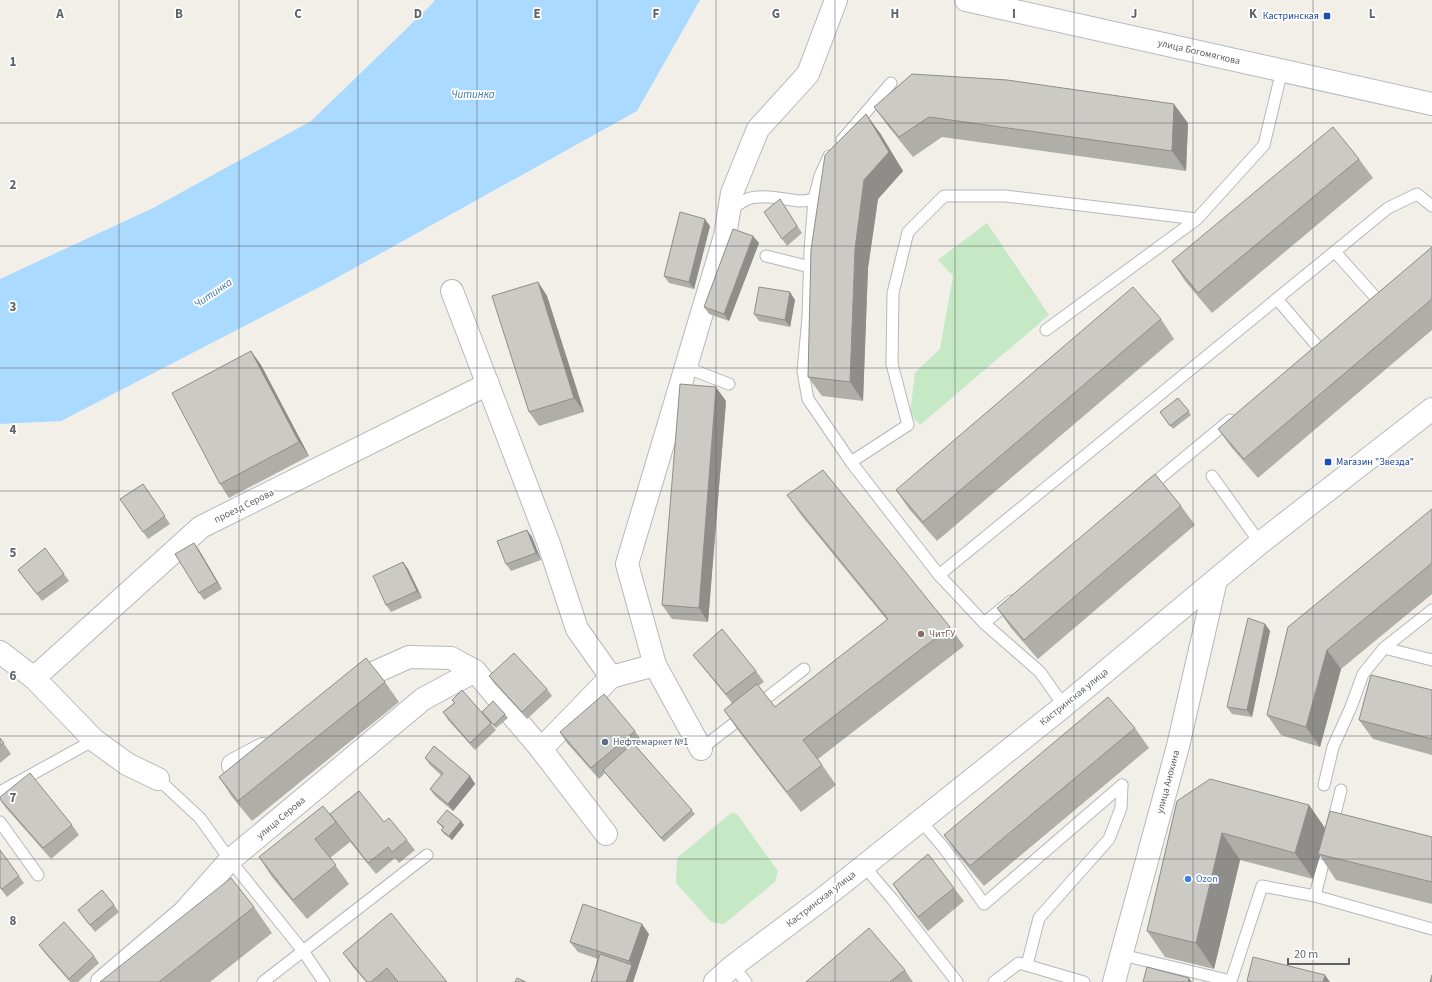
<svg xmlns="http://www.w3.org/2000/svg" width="1432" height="982" font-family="'Source Sans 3',sans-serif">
<rect width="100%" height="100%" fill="#f1efe8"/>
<!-- green -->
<g fill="#c5e8c5">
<polygon points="987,223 1049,315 920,425 910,414 915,373 940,349 953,276 938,260"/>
<polygon points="731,813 737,814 778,871 775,882 724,924 711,922 676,883 677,858"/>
</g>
<!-- water -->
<polygon fill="#aadaff" points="435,0 700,0 637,111 331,281 61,421 0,424 0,279 153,208 311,121 430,6"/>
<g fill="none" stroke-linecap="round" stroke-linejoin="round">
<defs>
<g id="service">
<polyline points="842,140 891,83"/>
<polyline points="829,156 820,176 814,199 810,251 808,317 803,372 808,399 851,462 939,575 984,623 1040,672 1064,706"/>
<path d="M729 211C735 207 742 201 748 199 762 194 784 199 799 201 804 201 810 200 814 199"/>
<polyline points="1335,252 1377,299"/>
<polyline points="766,256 810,267"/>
<polyline points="1277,299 1318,347"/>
<polyline points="1046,330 1197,219 1264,145 1282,70"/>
<polyline points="685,367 729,384"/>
<polyline points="851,462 908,425 892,364 893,293 908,232 944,196 1005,196 1197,219"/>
<polyline points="1212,476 1260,543"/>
<polyline points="1148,488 1230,420"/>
<polyline points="939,575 1388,208 1417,194 1432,206"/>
<polyline points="984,623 1011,601"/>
<polyline points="1384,648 1432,660"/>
<polyline points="701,749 804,669"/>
<polyline points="158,779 200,818 230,860 303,951 324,982"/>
<polyline points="1324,785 1333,747 1351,707 1363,674 1384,648 1432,610"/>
<polyline points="0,792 94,740"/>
<polyline points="920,820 944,848 984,904 1122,785"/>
<polyline points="0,822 38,875"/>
<polyline points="1332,826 1341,790"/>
<polyline points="864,866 893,900 957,982"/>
<polyline points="1315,896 1432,929"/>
<polyline points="1122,955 1231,981 1262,886 1315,896 1327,847"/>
<polyline points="1027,965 1039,918 1109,839 1121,808 1122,785"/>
<polyline points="733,966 746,982"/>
<polyline points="263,982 427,855"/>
<polyline points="994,982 1019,963 1084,982"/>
</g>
<g id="minor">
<polyline points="452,291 549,544 577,629 611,677"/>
<polyline points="0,652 34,678 94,740 127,764 158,779"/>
<polyline points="34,678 201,527 488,384"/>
<polyline points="353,687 371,674 409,657 451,658 475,671 541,749 606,834"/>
<polyline points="541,749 611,677 655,665"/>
<polyline points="701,749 655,665 627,564 725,236 732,193 758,129 808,74 836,0"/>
<polyline points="233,765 263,749"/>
<polyline points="102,982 184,912 230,860 423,699 475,671"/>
<polyline points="1114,982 1178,746 1216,580"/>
</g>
<g id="secondary">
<polyline points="966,0 1432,104"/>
<polyline points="715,982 733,966 825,897 1064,706 1260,543 1432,409"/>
</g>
</defs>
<!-- service casing -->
<use href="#service" stroke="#b5b8bc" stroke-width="13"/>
<!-- minor casing -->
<use href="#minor" stroke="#b5b8bc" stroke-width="24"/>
<!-- secondary casing -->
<use href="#secondary" stroke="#b6babf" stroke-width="24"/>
<!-- service -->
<use href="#service" stroke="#fff" stroke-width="11"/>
<!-- minor -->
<use href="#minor" stroke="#fff" stroke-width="22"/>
<!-- secondary -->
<use href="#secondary" stroke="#fff" stroke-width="22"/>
</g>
<!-- wall -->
<g fill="#afaea9">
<polygon points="874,107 1188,123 1186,171 942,137 913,157 888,126"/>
<polygon points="880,133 903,171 878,199 868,268 863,401 822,396 808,377"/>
<polygon points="1359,159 1373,178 1212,313 1185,281 1172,261"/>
<polygon points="785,207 802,233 787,246 782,239"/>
<polygon points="710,226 694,289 669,283 664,276"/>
<polygon points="759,243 729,321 709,314 704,307"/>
<polygon points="1432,247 1432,330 1258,478 1232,448 1218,429"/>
<polygon points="538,282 547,296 584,412 539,426 529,412"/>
<polygon points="795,300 790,327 759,321 754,314"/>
<polygon points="1161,319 1174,339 937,541 909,509 896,490"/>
<polygon points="251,351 261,365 309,456 229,498 220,484"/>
<polygon points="1178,398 1191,415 1173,429 1160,412"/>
<polygon points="726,401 708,622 672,619 662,605"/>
<polygon points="143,484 170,524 148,539 120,499"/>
<polygon points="787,495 950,627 964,646 818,759 836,785 801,812 737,729 724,710 732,703 701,665 693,655 756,671 764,682 758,686 775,707 887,620 801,515"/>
<polygon points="1181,506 1195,525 1038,659 1011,628 997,608"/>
<polygon points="1432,509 1432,594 1341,669 1320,747 1281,735 1267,715"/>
<polygon points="527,530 532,537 541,560 511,571 506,564"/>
<polygon points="45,548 69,581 42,601 18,570"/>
<polygon points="199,550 222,589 204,600 199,593"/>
<polygon points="403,562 408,569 422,598 391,612 386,605"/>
<polygon points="1265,624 1270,631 1252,717 1232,714 1227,707"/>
<polygon points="489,676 547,689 552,696 527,719 494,683"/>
<polygon points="385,682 399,702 252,821 232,797 219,777"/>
<polygon points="1432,690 1432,755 1373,739 1359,720"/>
<polygon points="452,700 484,715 505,714 508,718 496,728 487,719 496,730 475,750 448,720 443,712 454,703"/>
<polygon points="1135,728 1149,748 984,886 957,854 944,835"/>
<polygon points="635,731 642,741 636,746 695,814 664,842 605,773 599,779 567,743 560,732"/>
<polygon points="0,738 11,754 0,763"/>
<polygon points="425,758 470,776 475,784 453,811 435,796 430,789 441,775 430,765"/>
<polygon points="0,800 72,825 79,835 51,859 6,808"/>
<polygon points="1177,801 1309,805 1325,828 1432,837 1432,904 1336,880 1320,856 1313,879 1240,860 1214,969 1165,957 1147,931"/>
<polygon points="330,814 384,822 407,840 415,850 399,863 395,858 376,874 347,838 350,842 330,858 349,884 307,919 272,877 259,857"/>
<polygon points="437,822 464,825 452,840 444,834 441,830 443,828"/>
<polygon points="19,876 24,883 7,897 0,888"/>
<polygon points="893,884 954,888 964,901 928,931 902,898"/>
<polygon points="114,905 119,912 95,932 83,917 78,910"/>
<polygon points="254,907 272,933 210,982 100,982"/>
<polygon points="649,934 633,982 591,982 598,959 578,952 570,942"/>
<polygon points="39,945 94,956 99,963 78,982 70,982 44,952"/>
<polygon points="343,953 447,982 366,982 353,967"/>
<polygon points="905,970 913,982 806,982"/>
</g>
<!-- shaded-wall -->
<g fill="#8f8d8a">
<polygon points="1174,104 1188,123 1186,171 1172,151"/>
<polygon points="866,114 880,133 903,171 878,199 868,268 863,401 850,382 855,249"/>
<polygon points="705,219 710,226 694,289 689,282"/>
<polygon points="753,236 759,243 729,321 724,314"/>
<polygon points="538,282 547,296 584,412 574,398"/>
<polygon points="790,292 795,300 790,327 785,320"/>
<polygon points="251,351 261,365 309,456 299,442"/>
<polygon points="716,387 726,401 708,622 699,608"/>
<polygon points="527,530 532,537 541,560 536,553"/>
<polygon points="194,543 199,550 222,589 217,582"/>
<polygon points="403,562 408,569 422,598 417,591"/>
<polygon points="1265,624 1270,631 1252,717 1247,710"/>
<polygon points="1327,650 1341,669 1320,747 1306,727"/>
<polygon points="470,776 475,784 453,811 448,804"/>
<polygon points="1309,805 1327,831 1318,854 1320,856 1313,879 1295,853"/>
<polygon points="461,821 464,825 452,840 449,836"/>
<polygon points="1222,833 1240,860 1214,969 1196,943"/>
<polygon points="642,924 649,934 633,982 626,982 632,965 629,961"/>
<polygon points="1325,975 1330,982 1323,982"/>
<polygon points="1189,978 1192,982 1188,982"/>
</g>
<!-- building -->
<g fill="#cccac5" stroke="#8f8d8a">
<polygon points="912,74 1007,80 1174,104 1172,151 929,117 899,137 874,107"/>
<polygon points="866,114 889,152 864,180 855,249 850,382 808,377 811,250 825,155"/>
<polygon points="1333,127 1359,159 1198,293 1172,261"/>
<polygon points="780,199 797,226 782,239 764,212"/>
<polygon points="680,212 705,219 689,282 664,276"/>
<polygon points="733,229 753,236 724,314 704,307"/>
<polygon points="1432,247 1432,299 1244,459 1218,429"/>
<polygon points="538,282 574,398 529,412 492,296"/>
<polygon points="759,287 790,292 785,320 754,314"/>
<polygon points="1133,287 1161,319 923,522 896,490"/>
<polygon points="251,351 299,442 220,484 172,393"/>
<polygon points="680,384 716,387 699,608 662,605"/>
<polygon points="1178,398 1189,411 1170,426 1160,412"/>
<polygon points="823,470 950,627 803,740 822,765 787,792 724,710 757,684 775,707 888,619 787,495"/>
<polygon points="1155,474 1181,506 1024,640 997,608"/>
<polygon points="143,484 165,516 143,532 120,499"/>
<polygon points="1432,509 1432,563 1327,650 1306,727 1267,715 1288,627"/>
<polygon points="527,530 536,553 506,564 497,541"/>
<polygon points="194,543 217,582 199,593 175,554"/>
<polygon points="45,548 64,574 37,594 18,570"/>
<polygon points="403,562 417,591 386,605 373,576"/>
<polygon points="1248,618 1265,624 1247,710 1227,707"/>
<polygon points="722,629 756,671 726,694 693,655"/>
<polygon points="514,653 547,689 522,712 489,676"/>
<polygon points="366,658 385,682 238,801 219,777"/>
<polygon points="1371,675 1432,690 1432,739 1359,720"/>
<polygon points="462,690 491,723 470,743 443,712 455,703 452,700"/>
<polygon points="604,694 635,731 591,768 560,732"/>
<polygon points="1108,697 1135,728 970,866 944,835"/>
<polygon points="493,701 505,714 494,725 482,712"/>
<polygon points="0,738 4,743 0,746"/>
<polygon points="633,743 692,810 661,838 603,770"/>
<polygon points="434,746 470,776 448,804 430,789 443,773 425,758"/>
<polygon points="30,773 72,825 43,848 0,799 0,797"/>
<polygon points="1210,779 1309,805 1295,853 1222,833 1196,943 1147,931 1177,801"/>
<polygon points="359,791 384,822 389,818 407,840 392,852 388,847 368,863 330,814"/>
<polygon points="323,806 336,822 315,839 336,865 293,900 259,857"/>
<polygon points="447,810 461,821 449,836 441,830 444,827 437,822"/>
<polygon points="1330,811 1432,837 1432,882 1318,854"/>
<polygon points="0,850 19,876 2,889 0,887"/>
<polygon points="928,854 954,888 918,917 893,884"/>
<polygon points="231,878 254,907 159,982 100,982"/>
<polygon points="102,890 114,905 90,925 78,910"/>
<polygon points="583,904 642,924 629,961 570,942"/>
<polygon points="391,913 447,982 398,982 387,968 371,982 367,982 343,953"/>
<polygon points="64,922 94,956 69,979 39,945"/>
<polygon points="869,928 905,970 890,982 806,982"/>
<polygon points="600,954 632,965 626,982 591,982"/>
<polygon points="1253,957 1325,975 1323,982 1251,982 1247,981"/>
<polygon points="1147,967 1189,978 1188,982 1143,982"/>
<polygon points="1432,975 1432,982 1430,982"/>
<polygon points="517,978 526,982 515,982"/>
</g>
<!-- grid -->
<path fill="none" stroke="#5f6368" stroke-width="1" stroke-opacity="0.55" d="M119 0V982M239 0V982M358 0V982M477 0V982M597 0V982M716 0V982M835 0V982M955 0V982M1074 0V982M1193 0V982M1313 0V982M0 123H1432M0 246H1432M0 368H1432M0 491H1432M0 614H1432M0 736H1432M0 859H1432"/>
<!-- markers -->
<g fill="#1a4fb4" stroke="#fff" stroke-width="1.5">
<rect x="1323" y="12" width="8" height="8" rx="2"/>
<rect x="1324" y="458" width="8" height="8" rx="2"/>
</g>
<circle fill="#8d6e63" stroke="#fff" stroke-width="1.5" cx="921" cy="634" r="4"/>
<circle fill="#5c6f8a" stroke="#fff" stroke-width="1.5" cx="605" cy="742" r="4"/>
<circle fill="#3f7fe0" stroke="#fff" stroke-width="1.5" cx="1188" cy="879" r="4"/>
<g text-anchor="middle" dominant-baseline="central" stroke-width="3.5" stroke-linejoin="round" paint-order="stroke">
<!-- transit labels -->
<g font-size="10" fill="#164399" stroke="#fff" text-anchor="end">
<text x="1319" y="16">Кастринская</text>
<text x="1336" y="462" text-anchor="start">Магазин "Звезда"</text>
</g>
<!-- street labels -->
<g font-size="10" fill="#5f6368" stroke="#fff">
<text transform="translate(1199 52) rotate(13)">улица Богомягкова</text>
<text transform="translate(244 506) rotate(-26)">проезд Серова</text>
<text transform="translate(1074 697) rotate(-39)">Кастринская улица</text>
<text transform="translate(1168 782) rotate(-75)">улица Анохина</text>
<text transform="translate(281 818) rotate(-40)">улица Серова</text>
<text transform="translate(821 899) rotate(-38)">Кастринская улица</text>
</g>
<!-- education labels -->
<g font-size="10" fill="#785e54" stroke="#fff" text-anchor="start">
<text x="929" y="634">ЧитГУ</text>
</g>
<!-- service labels -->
<g font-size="10" fill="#4e5e75" stroke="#fff" text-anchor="start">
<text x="613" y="742">Нефтемаркет №1</text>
</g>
<!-- shop labels -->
<g font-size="10" fill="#366cbe" stroke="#fff" text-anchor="start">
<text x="1196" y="879">Ozon</text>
</g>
<!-- water labels -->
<g font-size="11" font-style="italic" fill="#4174aa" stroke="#fff">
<text x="473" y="94">Читинка</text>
<text transform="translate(213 293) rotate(-34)">Читинка</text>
</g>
</g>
<g font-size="13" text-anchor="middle" font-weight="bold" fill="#5f6368" stroke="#fff" stroke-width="3.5" stroke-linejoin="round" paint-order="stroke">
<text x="60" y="18">A</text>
<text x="179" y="18">B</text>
<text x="298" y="18">C</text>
<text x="418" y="18">D</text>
<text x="537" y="18">E</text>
<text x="656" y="18">F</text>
<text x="776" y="18">G</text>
<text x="895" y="18">H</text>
<text x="1014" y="18">I</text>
<text x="1134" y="18">J</text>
<text x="1253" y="18">K</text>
<text x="1372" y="18">L</text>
<text x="13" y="66">1</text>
<text x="13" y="189">2</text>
<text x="13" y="311">3</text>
<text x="13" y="434">4</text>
<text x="13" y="557">5</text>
<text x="13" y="680">6</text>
<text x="13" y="802">7</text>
<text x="13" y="925">8</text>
</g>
<!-- scale -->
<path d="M1288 958v6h61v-6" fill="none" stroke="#5f6368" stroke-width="2"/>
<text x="1294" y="958" font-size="12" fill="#5f6368" stroke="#ffffff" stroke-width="3" paint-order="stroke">20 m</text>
</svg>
